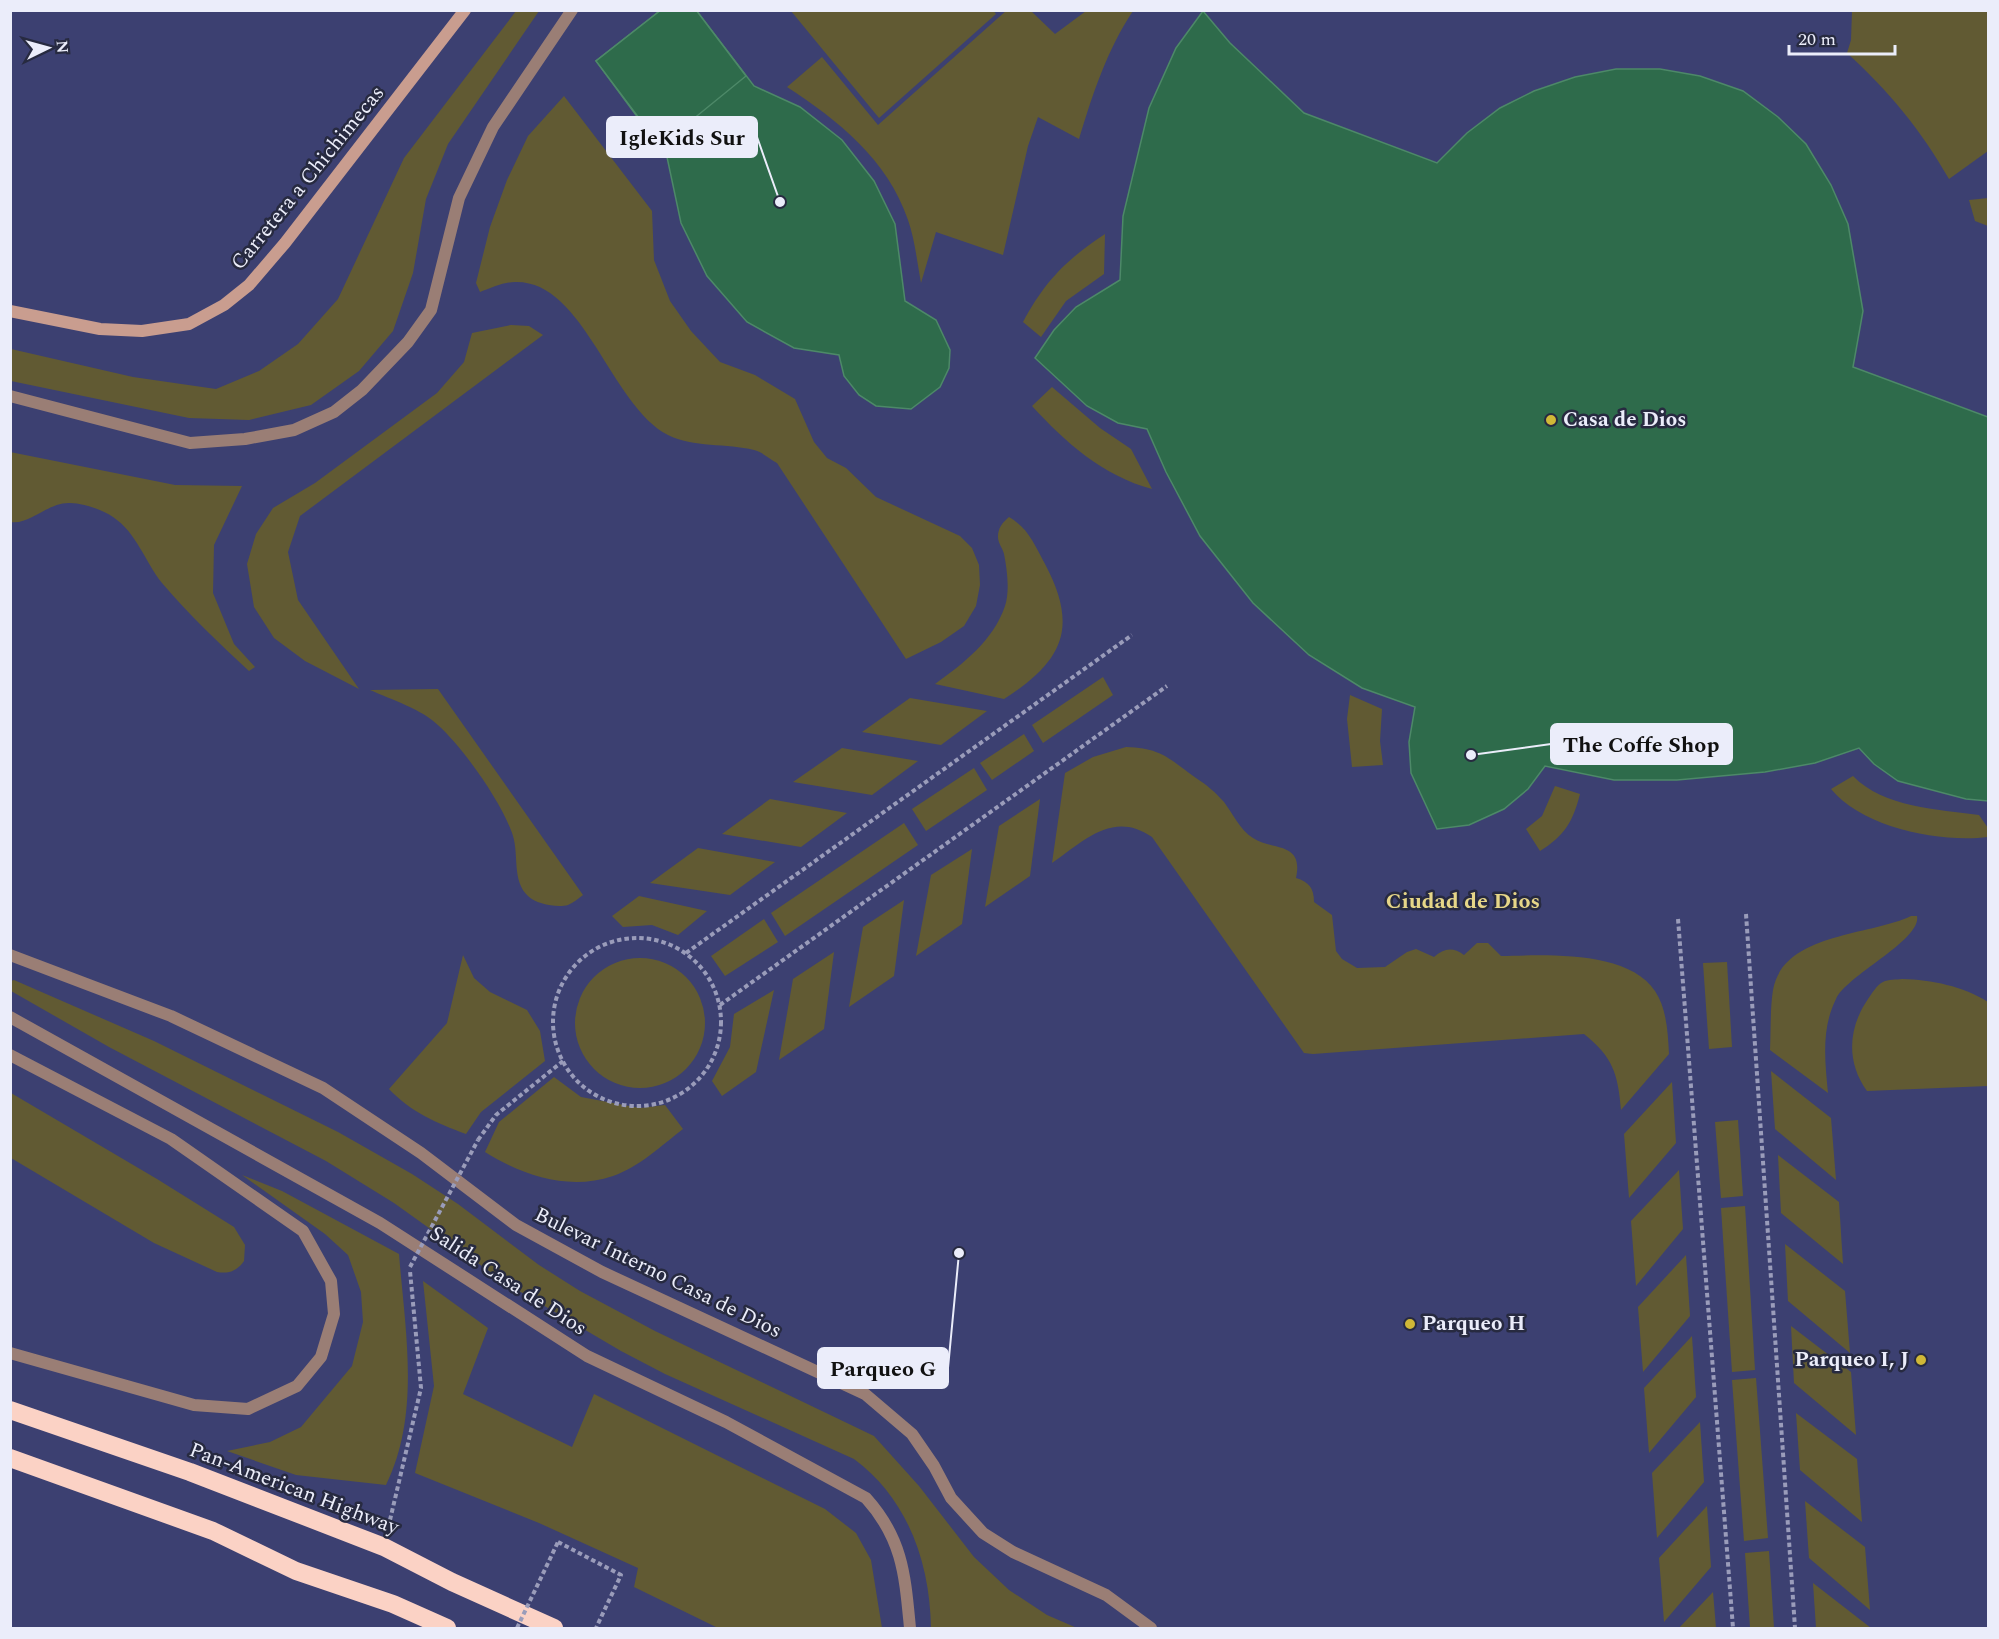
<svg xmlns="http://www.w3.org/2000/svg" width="1999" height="1639" font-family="Spectral,serif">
<rect width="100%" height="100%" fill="#3c4071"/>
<!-- green -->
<g fill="#615a33">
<polygon points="993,10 996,14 879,118 791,11"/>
<path d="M1007 10 1031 11 1055 34 1086 11H1133C1107 50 1093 93 1079 139L1038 117 1028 146 1003 255 936 232 921 283C917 262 915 240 908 220 888 160 838 120 787 87L822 57 878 125Z"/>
<polygon points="516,11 539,11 448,144 426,199 413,273 393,331 359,371 311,405 249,420 189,418 11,381 11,349 133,377 216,389 259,371 298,344 338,299 404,158"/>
<path d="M1852 11H1988V151L1949 179C1921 130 1888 90 1847 53L1851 40Z"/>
<path d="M564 96 652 211 654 260 670 301 691 331 720 362 755 375 795 399 814 442 827 458 846 468 876 497 960 536 972 548 979 565 980 585 976 606 964 626 941 642 906 659 777 463C770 459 762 452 754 450 727 443 693 448 668 435 610 405 584 280 515 282 504 282 491 288 480 292L476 283 490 227 507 180 528 136Z"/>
<polygon points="1988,198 1988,226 1975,221 1969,200"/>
<path d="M1105 234 1104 274 1066 301 1041 337 1023 322C1045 281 1067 259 1105 234Z"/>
<polygon points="511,325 529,326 543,335 300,516 288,552 298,600 359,689 305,661 274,638 254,607 247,564 256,534 273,508 315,483 437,393 464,362 472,333"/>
<path d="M1052 387 1100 428 1131 449 1152 489C1103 476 1065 442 1032 406Z"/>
<path d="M10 452 175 485 242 486 214 545 213 593 234 644 255 667 249 671C219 643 189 615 162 583 145 562 137 533 113 517 103 510 83 503 70 503 48 502 30 525 11 522Z"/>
<path d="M1009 517C1029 529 1034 544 1045 564 1079 628 1063 661 1004 699L935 684C964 663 993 641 1005 606 1010 591 1007 569 1004 554 1003 549 998 543 998 537 998 528 1002 523 1009 517Z"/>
<polygon points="1103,677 1113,695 1043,743 1032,725"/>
<path d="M438 689 583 895C579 898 573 903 568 905 557 908 536 904 528 896 512 881 519 856 513 836 503 804 464 749 439 726 422 709 392 700 370 690Z"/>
<polygon points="1350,695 1382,709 1380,741 1383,765 1352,767 1347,719"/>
<polygon points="910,698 987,711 941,745 862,732"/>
<polygon points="1024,734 1034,751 992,780 980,763"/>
<path d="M1126 747C1162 748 1169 759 1196 778 1207 785 1215 792 1224 802 1233 814 1240 830 1253 838 1272 851 1304 841 1296 878 1309 882 1314 888 1314 902L1332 915 1336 951 1342 959 1357 968 1385 967 1407 952 1416 949 1434 957C1444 948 1453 947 1464 955L1477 943H1488L1501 956C1545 955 1628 950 1655 991 1667 1009 1668 1034 1669 1054L1621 1110C1618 1074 1613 1057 1584 1034L1313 1054 1304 1053 1152 837C1113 810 1084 841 1052 863L1065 773 1093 757Z"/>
<polygon points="842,748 918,761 872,795 793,782"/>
<polygon points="974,768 987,790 926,831 912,809"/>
<path d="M1853 776C1884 808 1938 809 1979 815L1988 828V837C1940 843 1863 828 1831 789Z"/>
<path d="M1555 786 1580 794C1573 822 1564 836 1540 851L1526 829 1542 816Z"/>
<polygon points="770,799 847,813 801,847 722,834"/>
<polygon points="1040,799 1030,876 985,907 999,826"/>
<polygon points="904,823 918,845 785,936 771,913"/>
<polygon points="698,848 775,862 730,895 650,883"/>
<polygon points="972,849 962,924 916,956 931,875"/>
<polygon points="639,896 707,911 678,935 652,925 623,927 612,916"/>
<polygon points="904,900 894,976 849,1007 863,927"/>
<path d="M1911 916H1917C1922 940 1847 975 1836 999 1821 1029 1825 1061 1828 1093L1770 1050C1771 1030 1770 1009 1773 990 1783 933 1869 936 1911 916Z"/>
<polygon points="764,919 778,942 725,976 711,956"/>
<polygon points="834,952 824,1029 779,1060 793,979"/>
<path d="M463 955 474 978 490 992 527 1010 540 1031 545 1061 481 1112 466 1134C436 1123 411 1112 389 1089L447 1023Z"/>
<circle cx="640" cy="1023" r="65"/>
<polygon points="1727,962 1732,1047 1709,1049 1703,963"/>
<path d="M1902 979C1932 980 1963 986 1988 1002V1086L1867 1091C1846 1062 1848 1028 1868 999 1872 993 1877 985 1883 982 1888 979 1897 980 1902 979Z"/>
<path d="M14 980 154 1041 338 1132 412 1174 458 1204 539 1265 580 1291 655 1331 874 1436 919 1486 974 1557 1009 1590 1047 1615 1077 1628H931C930 1563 908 1499 854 1459L665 1374 621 1351 507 1284 394 1203 326 1161 109 1047 11 991V981Z"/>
<polygon points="774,990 756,1072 722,1096 712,1081 730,1047 734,1014"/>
<polygon points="1771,1071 1831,1118 1836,1180 1775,1129"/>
<path d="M554 1077 581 1097 640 1108 665 1105 683 1129C661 1146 639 1167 613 1176 569 1191 523 1176 485 1152L499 1122Z"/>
<polygon points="1672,1082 1676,1143 1629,1198 1624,1134"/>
<path d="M11 1093 157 1179 234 1227 245 1245 244 1261C237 1271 229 1274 217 1272L154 1243 11 1158Z"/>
<polygon points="1738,1120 1743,1196 1721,1198 1715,1122"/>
<polygon points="1778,1155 1839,1202 1843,1264 1781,1213"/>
<polygon points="1679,1170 1683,1229 1636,1286 1631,1221"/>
<path d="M242 1175 282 1191 399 1254C405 1330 421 1414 386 1485L296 1475 227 1451 270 1442 301 1427 352 1366 363 1322 361 1292 348 1255 325 1234Z"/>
<polygon points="1745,1206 1755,1370 1732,1372 1721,1208"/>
<polygon points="1785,1244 1845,1291 1850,1353 1788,1301"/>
<polygon points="1686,1255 1690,1316 1643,1372 1638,1307"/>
<polygon points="423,1281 488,1328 463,1394 572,1447 594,1394 825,1509 856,1533 871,1560 882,1628 718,1628 634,1587 638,1568 539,1523 415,1473 434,1386"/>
<polygon points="1791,1326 1851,1372 1856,1435 1794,1383"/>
<polygon points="1692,1336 1696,1397 1649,1453 1644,1388"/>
<polygon points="1756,1378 1768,1538 1744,1541 1732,1380"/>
<polygon points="1796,1413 1857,1459 1862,1522 1800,1470"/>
<polygon points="1700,1422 1704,1482 1657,1538 1652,1473"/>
<polygon points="1805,1501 1865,1547 1870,1610 1809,1558"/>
<polygon points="1707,1506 1711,1567 1664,1622 1659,1558"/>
<polygon points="1769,1551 1774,1628 1750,1628 1745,1553"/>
<polygon points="1813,1583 1871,1628 1816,1628"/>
<polygon points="1713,1592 1716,1628 1679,1628"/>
</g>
<!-- building -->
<g fill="#2e6b4b" stroke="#4d8968" stroke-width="1.5">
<polygon points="661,10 696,10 754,86 800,107 842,140 874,181 895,224 905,301 936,320 950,350 949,368 940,387 911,409 876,406 859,395 844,376 839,355 794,348 747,322 707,276 681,223 667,157 596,61"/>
<polygon points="661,10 696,10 746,76 660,146 596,61"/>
<polygon points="1203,11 1230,43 1304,113 1437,163 1467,133 1500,108 1534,91 1575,77 1616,69 1660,69 1700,76 1743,91 1778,117 1806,144 1831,185 1848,224 1863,311 1853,367 1988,417 1988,801 1966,799 1898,781 1874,764 1859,748 1815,763 1765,772 1677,780 1614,780 1545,766 1528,789 1504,809 1469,825 1437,829 1411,773 1409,742 1415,707 1362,688 1309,655 1253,603 1200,536 1166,472 1147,429 1118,423 1087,406 1035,358 1054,330 1076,307 1120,280 1123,216 1149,108 1176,48"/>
</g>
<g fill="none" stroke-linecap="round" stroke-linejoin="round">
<!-- path -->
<g stroke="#9a9cba" stroke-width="4" stroke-dasharray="4.5 3" stroke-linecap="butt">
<polyline points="1746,914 1795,1628"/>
<polyline points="1678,919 1733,1628"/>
<circle cx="637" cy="1022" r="84"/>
<polyline points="686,953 1132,635"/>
<polyline points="720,1005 1167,686"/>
<polyline points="478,1140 496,1115 563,1061"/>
<polyline points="390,1520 421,1388 410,1271"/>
<polyline points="558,1542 621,1575 596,1628"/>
</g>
<!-- lane -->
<g stroke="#9a7e75" stroke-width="12">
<polyline points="10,396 190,443 245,439 294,430 334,412 362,390 408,342 431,310 459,198 493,127 572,10"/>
<polyline points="10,955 171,1016 323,1088 421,1153 516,1225 602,1272 865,1394 912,1434 934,1466 951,1498 983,1533 1013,1552 1106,1595 1151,1628"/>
<path d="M10 1017 380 1223 587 1356 726 1422 866 1498C903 1539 905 1576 910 1628"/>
<polyline points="10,1055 171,1139 303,1231 331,1281 334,1314 321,1357 297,1386 248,1409 194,1405 10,1353"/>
</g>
<!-- secondary -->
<polyline stroke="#c99d8f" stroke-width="12" points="10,311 100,329 142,331 189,324 224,305 249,285 285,243 465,10"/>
<!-- highway -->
<g stroke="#fbd2c5" stroke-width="18">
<polyline points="10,1410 190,1472 384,1547 452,1582 554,1628"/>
<polyline points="10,1458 213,1531 296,1571 393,1604 447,1628"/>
</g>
<!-- path-bridge -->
<g stroke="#9a9cba" stroke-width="4" stroke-dasharray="4.5 3" stroke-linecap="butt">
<polyline points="410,1267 478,1140"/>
<polyline points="517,1628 558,1542"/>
</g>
</g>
<!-- markers -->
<g fill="#d0b837" stroke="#272a40" stroke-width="2">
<circle cx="1551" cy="420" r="6"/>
<circle cx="1410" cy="1324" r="6"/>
<circle cx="1921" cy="1360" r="6"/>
</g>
<g text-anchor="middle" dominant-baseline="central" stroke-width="5" stroke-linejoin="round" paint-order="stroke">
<!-- street labels -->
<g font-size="21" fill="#ebedfa" stroke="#272a40">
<text transform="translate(308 178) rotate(-51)">Carretera a Chichimecas</text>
<text transform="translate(658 1273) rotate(26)">Bulevar Interno Casa de Dios</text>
<text transform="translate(508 1281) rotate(33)">Salida Casa de Dios</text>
<text transform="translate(294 1489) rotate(21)">Pan-American Highway</text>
</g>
<!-- poi labels -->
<g font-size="21" font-weight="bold" fill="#ebedfa" stroke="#272a40" text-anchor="start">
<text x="1563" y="420">Casa de Dios</text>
<text x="1422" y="1324">Parqueo H</text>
<text x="1909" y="1360" text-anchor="end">Parqueo I, J</text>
</g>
<!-- neighbourhood labels -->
<g font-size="22" font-weight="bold" fill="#e6d688" stroke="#272a40">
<text x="1463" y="901">Ciudad de Dios</text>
</g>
</g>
<!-- callouts -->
<path fill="none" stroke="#ebedfa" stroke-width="2" d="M780 202L757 137M1471 755L1551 744M959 1253L948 1368"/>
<g fill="#ebedfa" stroke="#272a40" stroke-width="2">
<circle cx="780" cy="202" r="6"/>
<circle cx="1471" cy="755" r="6"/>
<circle cx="959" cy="1253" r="6"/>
</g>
<g fill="#ebedfa" stroke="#ebedfa" stroke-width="2">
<rect x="607" y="117" width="150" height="40" rx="6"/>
<rect x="1551" y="724" width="181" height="40" rx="6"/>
<rect x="818" y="1348" width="130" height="40" rx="6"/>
</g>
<g font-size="22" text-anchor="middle" font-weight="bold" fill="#111">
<text x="682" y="145">IgleKids Sur</text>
<text x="1641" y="752">The Coffe Shop</text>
<text x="883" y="1376">Parqueo G</text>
</g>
<!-- border -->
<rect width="1999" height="1639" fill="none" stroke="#ebedfa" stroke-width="24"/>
<!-- north arrow -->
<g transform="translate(48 48) rotate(85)" stroke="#272a40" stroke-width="4.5" paint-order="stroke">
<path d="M0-4.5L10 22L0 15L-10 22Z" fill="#ebedfa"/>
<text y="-9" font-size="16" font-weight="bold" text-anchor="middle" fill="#ebedfa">N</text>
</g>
<!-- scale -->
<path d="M1789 45v9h106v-9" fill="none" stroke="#ebedfa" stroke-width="3"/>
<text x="1798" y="45" font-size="18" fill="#ebedfa" stroke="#272a40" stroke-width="4.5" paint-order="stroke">20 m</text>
</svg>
